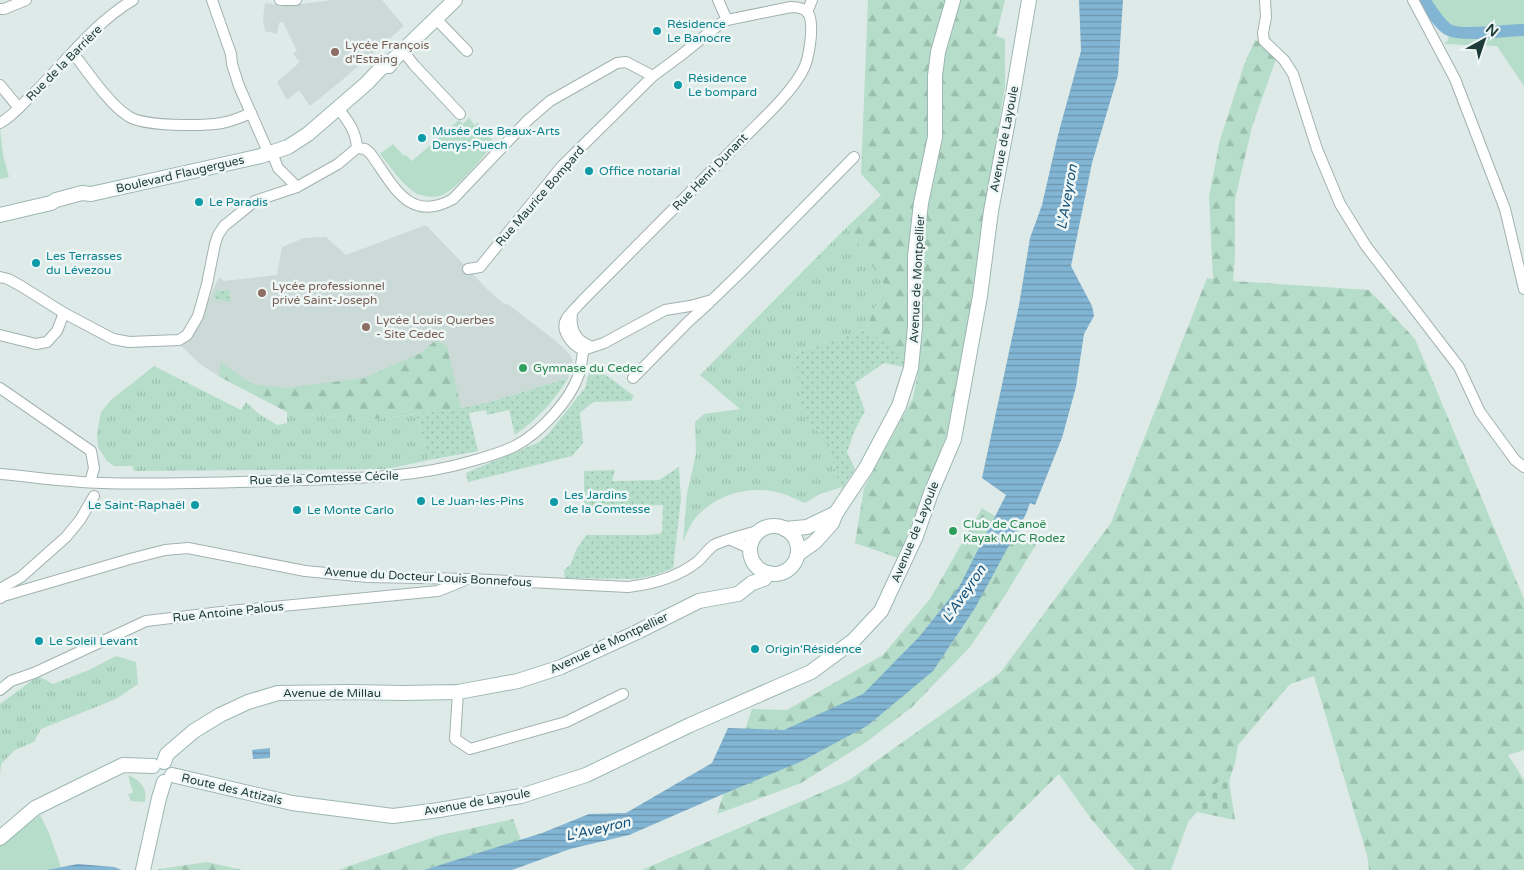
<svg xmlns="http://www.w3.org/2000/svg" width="1524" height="870" font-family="'Varela Round',sans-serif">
<defs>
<pattern id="grass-tufts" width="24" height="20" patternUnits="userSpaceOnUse" patternTransform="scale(1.25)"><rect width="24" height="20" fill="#b5ddc9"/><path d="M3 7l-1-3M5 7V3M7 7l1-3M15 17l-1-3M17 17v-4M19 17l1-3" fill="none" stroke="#9bbfad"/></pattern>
<pattern id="forest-firs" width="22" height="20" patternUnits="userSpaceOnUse" patternTransform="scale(1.25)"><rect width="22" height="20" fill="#b5ddc9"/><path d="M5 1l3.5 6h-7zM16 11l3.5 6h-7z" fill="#9bbfad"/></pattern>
<pattern id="cemetery-stones" width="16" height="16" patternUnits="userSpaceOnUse" patternTransform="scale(1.25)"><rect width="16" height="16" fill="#b5ddc9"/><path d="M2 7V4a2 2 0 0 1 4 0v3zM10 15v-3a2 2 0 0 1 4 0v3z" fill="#9bbfad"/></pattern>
<pattern id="garden-dots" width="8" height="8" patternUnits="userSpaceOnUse" patternTransform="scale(1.25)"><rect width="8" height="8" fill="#b5ddc9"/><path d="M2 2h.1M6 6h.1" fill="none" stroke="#9bbfad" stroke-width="1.8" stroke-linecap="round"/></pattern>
<pattern id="water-rules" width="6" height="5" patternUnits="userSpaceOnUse" patternTransform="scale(1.25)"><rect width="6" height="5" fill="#82b4d3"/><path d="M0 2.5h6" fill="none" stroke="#6a94ac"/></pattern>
</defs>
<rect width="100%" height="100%" fill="#deeae8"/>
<!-- built -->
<g fill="#ccdad7">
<polygon points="332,0 382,0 404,26 340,82 310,106 299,90 287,100 277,82 300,62 293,54 297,51 283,22 279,23 277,34 265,31 263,19 265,3 278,5 278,7"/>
<polygon points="426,225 488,290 503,303 509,305 552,338 567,351 573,360 568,378 490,402 461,408 416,414 287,412 220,377 200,364 181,346 201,317 219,277 224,281 277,275 282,247 304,238 326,237 346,255"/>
</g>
<!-- grass -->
<g fill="url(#grass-tufts)">
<path d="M847 227 886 287 865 329 795 353 810 425 821 434 829 444 836 475 842 487 820 494 805 503C797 500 789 495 780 493 752 485 719 493 698 515 691 522 687 532 683 542L687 493 696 454 695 422 704 414 740 409 700 375Z"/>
<polygon points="154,366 241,410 246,402 259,414 277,425 287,423 287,412 368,420 416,414 429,460 387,469 134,471 132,466 114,466 107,461 98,447 97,433 101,412 111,400"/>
<polygon points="116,656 136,662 138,684 116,699 41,729 34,742 15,750 1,764 0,777 0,704 38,676 53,684 89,670"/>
</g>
<!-- forest -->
<g fill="url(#forest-firs)">
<polygon points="868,0 1005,0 996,36 1005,39 1005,86 953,419 898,558 855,543 864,488 913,398 919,368 865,329 886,287 847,227 881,195 861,174"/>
<polygon points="1255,40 1279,50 1252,127 1235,199 1235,254 1233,281 1369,290 1415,339 1524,599 1524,750 1508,755 1524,780 1524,870 1369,870 1367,855 1314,676 1290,684 1238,745 1235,763 1229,781 1225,779 1204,798 1197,812 1188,822 1171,870 1135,870 1092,820 1059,774 993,839 963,870 642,870 848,781 1000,673 1111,523 1207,278 1213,279 1209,196 1220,140 1244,65"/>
<polygon points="436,340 447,346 461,408 368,420 287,412 220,377 220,362 252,384 284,388 364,378 421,353"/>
<polygon points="982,508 1037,543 1004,597 970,647 912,707 865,743 801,783 717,814 752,709 787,710 883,655 930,599"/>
<polygon points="513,819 521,840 424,870 338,870 437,836"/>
<polygon points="207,862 242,870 158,870 159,869"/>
</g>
<!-- cemetery -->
<polygon fill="url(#cemetery-stones)" points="1221,778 1229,781 1235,820 1197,812 1204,798"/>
<!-- park -->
<g fill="#b5ddc9">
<polygon points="1424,0 1524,0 1524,86 1497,46 1444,44 1448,40 1450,31 1443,26"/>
<path d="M469 118 475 126 477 122 495 143C483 156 456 191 440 196 433 198 419 196 414 192 400 182 391 167 380 154L393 144 404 156 406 155 412 161 459 120 463 124Z"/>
<polygon points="0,128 3,155 9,177 0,179"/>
<path d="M128 775C140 780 148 788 145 802L131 801 128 794 133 793Z"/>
<polygon points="40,815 49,833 61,867 46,870 0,870 0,846 15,833"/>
</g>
<!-- garden -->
<g fill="url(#garden-dots)">
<polygon points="216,290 222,291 229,290 231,302 215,299 214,296"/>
<polygon points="865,329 905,357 904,367 884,363 855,383 865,411 854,432 847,452 855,469 840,492 842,487 836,475 829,444 821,434 810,425 801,405 795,353"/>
<polygon points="592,366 613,380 634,396 631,401 593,402 580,413 583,443 572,456 468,482 466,473 539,442 548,434 585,388 590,369"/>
<path d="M568 378C553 403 538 418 515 435L509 410 487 415 486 410 469 413 478 451 429 460 416 414 461 408 490 402Z"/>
<polygon points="679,467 681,499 673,568 656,575 634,579 565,578 564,570 571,564 575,552 586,535 650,535 662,533 663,505 584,507 584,471 615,470 612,481 659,480"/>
</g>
<!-- water -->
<g fill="url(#water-rules)">
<polygon points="1079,0 1123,0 1118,75 1092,163 1071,266 1092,306 1094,316 1084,334 1076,387 1062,438 1035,505 1030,503 1026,514 975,608 933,671 867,726 800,762 721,795 629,835 570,849 512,870 424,870 542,833 589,814 626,813 712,763 728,728 784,730 863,694 919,637 959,587 1006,495 982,478 1019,305 1030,238 1042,205 1058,135 1081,51"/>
<polygon points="270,748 270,758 253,759 252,750"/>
<polygon points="78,864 114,867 122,870 46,870"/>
</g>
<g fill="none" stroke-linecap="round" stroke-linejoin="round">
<!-- canal -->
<path stroke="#82b4d3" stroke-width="12" d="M1424 0C1431 9 1439 25 1449 30 1463 37 1507 30 1524 30"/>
<defs>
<g id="street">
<polyline points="212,0 231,54 232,64 239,86 269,154"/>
<polyline points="280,0 296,0"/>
<polyline points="718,0 727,20"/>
<polyline points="1265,0 1266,17 1263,33 1264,41 1284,60 1293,74 1317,149 1340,204 1366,246 1459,367 1480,412 1515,460 1524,467"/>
<polyline points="1413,0 1455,79 1505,209 1524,289"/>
<polyline points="0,9 4,9 26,0"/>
<polyline points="807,12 812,0"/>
<polyline points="436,19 467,51"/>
<polyline points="403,51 414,65 460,114"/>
<path d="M73 53C87 71 109 104 128 116 144 127 203 126 222 123 232 121 242 117 251 113"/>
<polyline points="0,85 19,108"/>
<path d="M338 108C348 121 356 131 357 148"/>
<path d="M0 123C12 117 22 104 32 95 65 63 94 23 133 0"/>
<path d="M357 148 365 149 370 153C393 184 408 224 453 199L528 120 550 101 617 63 626 62 653 76"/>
<polyline points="272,153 278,168 297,187"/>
<path d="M468 269 480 267 562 166 653 76 680 56 721 23 727 20 791 7C797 7 804 8 808 13 815 24 809 61 802 72 788 97 759 122 739 143 687 196 635 248 583 300 578 306 571 312 567 318 559 330 572 345 583 350L604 343 665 310 690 306 712 300 740 273 854 157"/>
<polyline points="0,277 8,279 21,286 64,313 113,339 129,342 179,340 187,335 198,316 207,284 215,244 218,235 224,226 255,201 297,187 338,164 357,148"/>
<path d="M572 313C570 329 575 340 590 346"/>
<polyline points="0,335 36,344 47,342 57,331 64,313"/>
<polyline points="633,378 689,321 709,303"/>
<polyline points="0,388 91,451 94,468 90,482"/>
<path d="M0 474C34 477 68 482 102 483 167 485 234 482 299 480 359 478 413 478 472 461 486 457 501 453 515 446 540 433 570 401 579 374 582 364 582 354 585 344"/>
<polyline points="731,540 751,549"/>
<path d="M0 597 130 559 165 550 188 548 305 571 368 577 469 579 628 587C653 584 678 577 697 562 703 557 708 549 714 545 729 538 747 534 763 530"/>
<polyline points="1,598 0,589 21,577 66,537 80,520 94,496"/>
<polyline points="0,690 11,681 34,673 146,621 230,611 438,591 463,581"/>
<polyline points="458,692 455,739 470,749 566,722 623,694"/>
</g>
<g id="secondary">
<polyline points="389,66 394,59 455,0"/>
<polyline points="0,215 51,203 56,200 82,193 91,194 118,188 261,156 288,147 308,134 367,83 380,69 394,59"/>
<circle cx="774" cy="550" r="24"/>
<polyline points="785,529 807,527 836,513"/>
<polyline points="798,554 815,542 832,523 836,513 866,468 899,406 911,368 915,327 915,256 921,203 935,137 935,76 938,52 953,0"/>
<polyline points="164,762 167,754 194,731 220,715 248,702 278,693 350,692 402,693 458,692 518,681 561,667 635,633 699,601 738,594 752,583 764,579 769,573"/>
<polyline points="172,775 292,803 393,816 439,810 521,796 586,775 690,725 811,672 853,641 881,611 916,536 931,493 954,439 980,296 991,211 1013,94 1029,0"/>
<polyline points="0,838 35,808 88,782 123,765 153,766"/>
<polyline points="143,870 159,798 164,782"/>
</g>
</defs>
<!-- street casing -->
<use href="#street" stroke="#a1b2b0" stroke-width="12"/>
<!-- secondary casing -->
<use href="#secondary" stroke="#9cb7b3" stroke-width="16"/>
<!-- street -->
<use href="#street" stroke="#fff" stroke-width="10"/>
<!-- secondary -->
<use href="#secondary" stroke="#fff" stroke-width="14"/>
</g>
<!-- markers -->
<g fill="#0f9aa8" stroke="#eef7f5" stroke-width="2">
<circle cx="657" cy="31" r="5"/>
<circle cx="678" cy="85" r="5"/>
<circle cx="422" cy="138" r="5"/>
<circle cx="589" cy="171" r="5"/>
<circle cx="199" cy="202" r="5"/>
<circle cx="36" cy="263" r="5"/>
<circle cx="421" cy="501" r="5"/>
<circle cx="554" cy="502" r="5"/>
<circle cx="195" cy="505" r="5"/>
<circle cx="297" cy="510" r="5"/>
<circle cx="39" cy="641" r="5"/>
<circle cx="755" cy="649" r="5"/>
</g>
<g fill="#8d6e63" stroke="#eef7f5" stroke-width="2">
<circle cx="335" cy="52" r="5"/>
<circle cx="262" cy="293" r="5"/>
<circle cx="366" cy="327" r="5"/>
</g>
<g fill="#2e9e5b" stroke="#eef7f5" stroke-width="2">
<circle cx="523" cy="368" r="5"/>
<circle cx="953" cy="531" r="5"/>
</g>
<g text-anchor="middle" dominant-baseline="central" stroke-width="5" stroke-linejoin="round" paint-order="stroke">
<!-- culture labels -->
<g font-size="12" fill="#0d838f" stroke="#eef7f5" text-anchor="start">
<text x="667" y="24">Résidence<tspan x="667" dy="14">Le Banocre</tspan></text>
<text x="688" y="78">Résidence<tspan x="688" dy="14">Le bompard</tspan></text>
<text x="432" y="131">Musée des Beaux-Arts<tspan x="432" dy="14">Denys-Puech</tspan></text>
<text x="599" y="171">Office notarial</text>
<text x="209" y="202">Le Paradis</text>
<text x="46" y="256">Les Terrasses<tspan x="46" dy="14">du Lévezou</tspan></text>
<text x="564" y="495">Les Jardins<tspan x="564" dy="14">de la Comtesse</tspan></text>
<text x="431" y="501">Le Juan-les-Pins</text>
<text x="185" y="505" text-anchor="end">Le Saint-Raphaël</text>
<text x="307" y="510">Le Monte Carlo</text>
<text x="49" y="641">Le Soleil Levant</text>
<text x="765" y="649">Origin'Résidence</text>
</g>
<!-- education labels -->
<g font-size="12" fill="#785e54" stroke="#eef7f5" text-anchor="start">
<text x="345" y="45">Lycée François<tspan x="345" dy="14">d'Estaing</tspan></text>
<text x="272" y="286">Lycée professionnel<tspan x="272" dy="14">privé Saint-Joseph</tspan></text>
<text x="376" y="320">Lycée Louis Querbes<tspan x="376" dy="14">- Site Cedec</tspan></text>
</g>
<!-- street labels -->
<g font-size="12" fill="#1e3b3a" stroke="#eef7f5">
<text transform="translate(64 63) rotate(-45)">Rue de la Barrière</text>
<text transform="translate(1004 139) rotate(-79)">Avenue de Layoule</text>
<text transform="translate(710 172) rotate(-46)">Rue Henri Dunant</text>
<text transform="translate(180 174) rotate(-13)">Boulevard Flaugergues</text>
<text transform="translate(540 196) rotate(-49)">Rue Maurice Bompard</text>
<text transform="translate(917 279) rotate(-87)">Avenue de Montpellier</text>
<text transform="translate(324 478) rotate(-2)">Rue de la Comtesse Cécile</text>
<text transform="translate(915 532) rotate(-68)">Avenue de Layoule</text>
<text transform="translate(428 577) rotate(3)">Avenue du Docteur Louis Bonnefous</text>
<text transform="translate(228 612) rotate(-6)">Rue Antoine Palous</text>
<text transform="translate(609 643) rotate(-25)">Avenue de Montpellier</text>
<text x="332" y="693">Avenue de Millau</text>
<text transform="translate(232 789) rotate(13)">Route des Attizals</text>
<text transform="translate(477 802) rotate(-10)">Avenue de Layoule</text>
</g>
<!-- leisure labels -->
<g font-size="12" fill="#27864d" stroke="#eef7f5" text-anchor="start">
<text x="533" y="368">Gymnase du Cedec</text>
<text x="963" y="524">Club de Canoë<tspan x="963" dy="14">Kayak MJC Rodez</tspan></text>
</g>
<!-- water labels -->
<g font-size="14" font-style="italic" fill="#165179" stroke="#eef7f5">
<text transform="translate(1067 197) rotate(-80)">L'Aveyron</text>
<text transform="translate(964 594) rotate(-56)">L'Aveyron</text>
<text transform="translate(598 829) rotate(-13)">L'Aveyron</text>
</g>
</g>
<!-- north arrow -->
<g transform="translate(1484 40) rotate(40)" stroke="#eef7f5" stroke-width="4" paint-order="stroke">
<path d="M0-4L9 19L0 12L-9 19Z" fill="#1e3b3a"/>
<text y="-8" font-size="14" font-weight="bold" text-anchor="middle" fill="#1e3b3a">N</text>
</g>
</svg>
